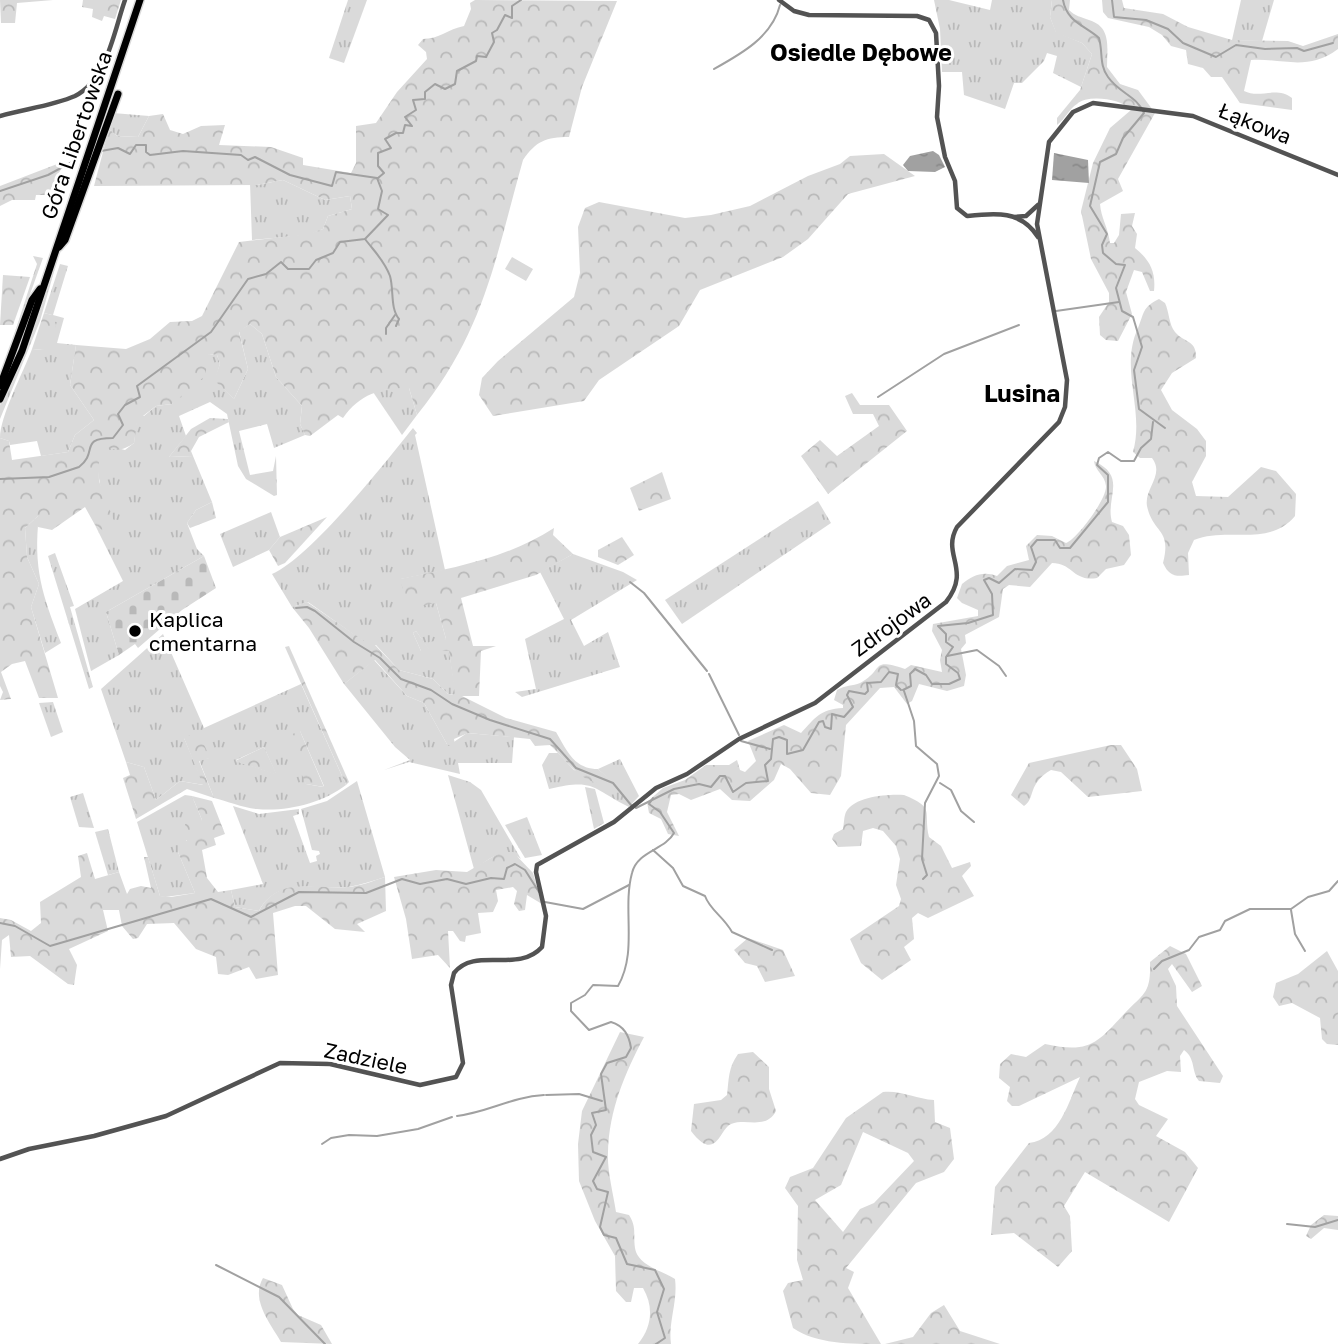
<svg xmlns="http://www.w3.org/2000/svg" width="1338" height="1344" font-family="'Golos Text',sans-serif">
<defs>
<pattern id="grass-tufts" width="24" height="20" patternUnits="userSpaceOnUse" patternTransform="scale(1.75)"><rect width="24" height="20" fill="#dadada"/><path d="M3 7l-1-3M5 7V3M7 7l1-3M15 17l-1-3M17 17v-4M19 17l1-3" fill="none" stroke="#b9b9b9"/></pattern>
<pattern id="forest-crowns" width="20" height="18" patternUnits="userSpaceOnUse" patternTransform="scale(1.75)"><rect width="20" height="18" fill="#dadada"/><path d="M2 6a3 3 0 1 1 6 0M12 15a3 3 0 1 1 6 0" fill="none" stroke="#b9b9b9"/></pattern>
<pattern id="cemetery-stones" width="16" height="16" patternUnits="userSpaceOnUse" patternTransform="scale(1.75)"><rect width="16" height="16" fill="#dadada"/><path d="M2 7V4a2 2 0 0 1 4 0v3zM10 15v-3a2 2 0 0 1 4 0v3z" fill="#b9b9b9"/></pattern>
<pattern id="water-ripples" width="26" height="14" patternUnits="userSpaceOnUse" patternTransform="scale(1.75)"><rect width="26" height="14" fill="#a1a1a1"/><path d="M2 4q2-2 4 0t4 0M15 11q2-2 4 0t4 0" fill="none" stroke="#898989"/></pattern>
</defs>
<rect width="100%" height="100%" fill="#fff"/>
<!-- grass -->
<g fill="url(#grass-tufts)" fill-rule="evenodd">
<polygon points="348,0 367,0 344,63 329,58"/>
<polygon points="934,0 949,0 990,10 992,0 1052,0 1050,17 1056,32 1082,43 1092,54 1081,87 1053,73 1057,56 1047,53 1044,61 1022,83 1014,83 1005,109 964,95 962,72 942,72 940,29"/>
<polygon points="1241,0 1274,0 1262,41 1232,40"/>
<polygon points="113,113 149,116 138,137 117,136 109,129"/>
<polygon points="283,180 325,200 350,196 352,209 328,216 323,229 308,235 252,240 250,183 257,185"/>
<polygon points="65,233 40,321 0,419 0,405 18,370"/>
<polygon points="33,256 43,258 0,378 37,264"/>
<path d="M60 264 68 266 53 315 64 318 57 343 76 345 70 385 94 420 75 435 68 452 41 456 37 441 10 445 9 441 0 438C0 416 23 373 32 349L43 350 52 315 44 313Z"/>
<polygon points="250,324 262,334 276,377 302,406 300,424 305,435 274,448 267,424 239,431 250,475 273,471 276,456 277,495 274,496 246,479 238,466 227,414 210,402 179,416 186,436 169,457 193,456 212,502 196,510 187,523 197,549 204,556 106,612 119,655 91,671 75,609 123,581 95,525 108,533 98,472 98,443 125,450 134,443 137,416 144,416 156,406 172,404 209,354 217,355 220,364 215,380 234,399 248,369 239,331"/>
<polygon points="391,388 409,388 417,415 402,435 373,392"/>
<path d="M413 428 417 433 415 435 445 570 401 579 436 603 446 639 429 650 416 631 413 633 421 651H449L456 695 448 694 433 679 399 670 376 645 370 646 308 602 292 607 272 574C311 557 384 464 413 428Z"/>
<polygon points="818,501 831,523 682,624 665,600"/>
<polygon points="271,512 280,537 269,550 233,567 220,534"/>
<path d="M39 515C33 568 42 594 61 643L45 653 31 607 39 584 27 557 25 528Z"/>
<polygon points="55,553 74,606 70,607 93,687 89,689 48,556"/>
<polygon points="573,554 623,572 637,580 571,620 584,646 608,632 620,667 522,697 515,692 536,689 525,639 564,619 540,572"/>
<path d="M163 634 204 728 301 684 346 785C323 803 286 812 257 809 243 808 227 801 214 798L199 760 209 758 184 738 204 785 180 781 156 800 144 767 126 762 101 689ZM300 731 324 786 323 787 306 784ZM264 747 276 774 236 761V760Z"/>
<polygon points="374,660 407,696 424,703 448,746 467,733 514,737 512,763 458,763 460,774 409,762 384,770 410,760 395,747 344,684"/>
<polygon points="53,702 63,732 51,737 39,703"/>
<path d="M549 753H558L574 770 610 780 598 769 620 759 639 796 629 807C591 788 595 778 549 789L542 765Z"/>
<path d="M448 775 470 782 481 790 521 859C503 845 491 859 474 869Z"/>
<path d="M357 781 385 877C373 881 360 885 348 887 316 890 277 876 259 911L235 907 231 890 263 884 233 806 259 814 299 809V814L293 816 310 863 317 861 316 856 320 854 319 851 312 850 301 809 327 801Z"/>
<polygon points="83,793 94,828 79,827 70,797"/>
<polygon points="185,795 192,796 202,820 178,852 195,893 165,897 160,896 137,822"/>
<polygon points="527,817 542,855 525,858 505,825"/>
<polygon points="108,829 119,872 108,875 95,832"/>
</g>
<!-- forest -->
<g fill="url(#forest-crowns)" fill-rule="evenodd">
<polygon points="0,0 53,0 17,3 15,23 1,23"/>
<polygon points="83,0 121,0 115,19 104,16 102,21 92,17 93,9 82,7"/>
<path d="M475 0 617 1 582 87 569 137C546 137 536 141 523 160 495 259 485 331 417 415L409 388C380 388 360 394 343 418L338 415 310 436 305 435 300 424 302 406 276 377 262 334 250 324 239 332 248 369 234 399 214 380 220 364 217 355 209 354 205 376 172 404 156 406 143 416H138L134 443C120 453 113 450 98 444L99 481 114 521 108 534 95 525 85 507 52 530 38 527V516L25 528 27 557 39 584 31 607 58 698H39L25 661 12 664 1 672 11 699 0 700 3 692 0 686V438L9 441 12 460 68 452 75 435 94 420 70 385 76 345 126 349 150 339 170 322 192 321 202 316 239 242 308 234 323 229 328 216 352 209 350 196 325 200 283 180 257 185 94 186 109 129 117 136 138 137 149 116 163 114 170 130 183 134 201 126 225 125 219 145 271 147 303 158V165L351 173 356 163V126L376 123 397 92 427 59 426 52 418 45 423 39C439 39 448 29 464 26L471 9 470 3Z"/>
<path d="M1052 0H1070L1069 10C1075 16 1081 17 1089 20 1112 27 1107 48 1107 67L1120 84 1138 90 1155 113 1118 179 1123 191 1100 204C1101 218 1108 227 1110 243H1114L1119 235 1121 214 1135 213 1132 226 1137 234 1135 248C1150 260 1156 272 1154 291H1150L1142 272 1134 270 1126 292 1132 314 1118 341 1106 340 1100 335 1099 317 1109 302V293L1091 259 1081 211 1093 163 1110 128 1131 110C1122 99 1088 94 1077 104 1069 109 1065 119 1057 125V118L1080 90 1092 54 1082 43 1056 33 1050 17Z"/>
<path d="M1102 0H1122L1124 8 1163 14 1188 27 1232 40 1288 41 1303 46 1338 34V49C1307 72 1283 58 1251 60L1244 91C1260 99 1276 86 1292 98V110L1240 103 1222 77H1211L1203 68 1188 64 1186 50 1171 46 1162 35 1149 27 1108 18 1103 12Z"/>
<polygon points="884,154 915,176 848,194 808,239 783,257 700,290 679,326 599,380 584,401 493,416 479,395 482,378 498,361 574,297 580,273 578,227 585,208 599,202 685,218 711,215 750,206 808,176 840,164 850,156"/>
<polygon points="65,161 48,195 36,195 35,200 12,200 0,206 0,186"/>
<polygon points="3,275 30,277 13,325 0,325"/>
<path d="M1159 299 1165 303C1169 311 1169 325 1175 332 1184 343 1197 340 1196 358L1172 373 1161 390 1172 410 1197 429 1206 441V456L1192 482 1196 496 1228 497 1261 467 1276 471 1296 494 1295 516C1268 548 1228 526 1194 540L1188 553 1189 575C1175 577 1169 576 1163 563 1172 528 1153 534 1147 506 1144 488 1165 475 1152 458H1140L1133 452C1145 410 1119 369 1138 328 1144 314 1142 307 1159 299Z"/>
<polygon points="44,313 52,315 56,325 53,344 43,350 32,349"/>
<polygon points="852,393 860,405 889,405 907,431 828,494 801,456 820,440 837,456 879,426 873,414 853,414 845,396"/>
<polygon points="210,418 228,419 229,422 199,437 191,451 193,456 169,457 191,429"/>
<path d="M1094 461C1128 477 1105 497 1112 522L1123 526 1129 535 1131 555 1124 565 1106 569 1097 578C1073 582 1073 563 1052 563L1030 587 1009 585 1003 589 999 617 965 635 966 643 961 649 966 675 964 686 947 691 919 684 912 701 907 704 894 687 880 688 846 725 841 776 830 795 811 793 790 769 781 764 774 780 750 801 732 800 720 789 691 800 679 794 671 795 667 812 679 836 668 834 661 819 649 813 647 802 663 788 685 780 706 765H729L737 760 740 770 745 772 756 761 748 741 784 725 801 733C815 718 820 709 843 708V705L834 700 837 690C845 685 853 686 860 683 885 670 869 657 905 669L911 665 942 672 940 660 942 650 932 631 933 624 978 616V610L962 603 957 598 962 584C973 575 983 571 997 576L1007 566 1029 560 1026 546 1037 535 1052 536 1066 543C1076 540 1107 499 1106 486 1105 475 1095 471 1094 461Z"/>
<polygon points="662,472 671,499 639,511 630,488"/>
<polygon points="212,502 216,518 190,528 187,523 196,510"/>
<polygon points="327,517 285,563 278,566 269,550 280,537"/>
<path d="M554 528 553 535 573 554 536 575 461 598 473 646H496L481 651 479 696H462L506 718 556 732C567 751 574 769 598 769L610 779 609 784C584 787 566 760 550 745L535 746 530 739 468 733 454 739 455 745 448 746 424 703 407 696 375 660 344 684 309 628 292 607 307 602 370 645H375L399 670 433 679 448 694 455 695 449 651H421L413 633 416 631 429 649V642L446 639 436 603 408 608 400 579C453 568 508 558 554 528Z"/>
<polygon points="622,537 634,555 618,565 598,557 598,550"/>
<polygon points="289,646 349,782 346,785 285,647"/>
<polygon points="198,731 210,758 199,761 214,798 187,789 136,819 123,778 130,775 126,762 144,767 156,800 180,781 203,785 184,738"/>
<polygon points="300,731 324,787 306,784 285,737"/>
<path d="M1111 745H1121L1137 769 1142 791 1088 797 1061 772 1051 770C1027 784 1036 798 1024 806L1011 795 1029 763Z"/>
<polygon points="264,747 277,775 235,761"/>
<polygon points="585,787 595,789 604,823 594,829"/>
<path d="M904 795C936 808 923 811 929 837L941 846 952 868 970 862 971 866 962 876 974 896 928 918 918 913 912 918 914 939 904 947 911 960 882 980 861 963 850 939 899 906 901 899 896 885 900 859 896 846 883 831 873 828 863 831 861 846 838 847 832 839 834 834 843 829C844 824 844 816 846 812 855 796 888 794 904 795Z"/>
<path d="M192 796 212 801 225 834 214 838 216 845 202 850 207 878 218 892 231 890 235 907 259 911C278 875 315 890 348 887 360 886 373 881 385 877L386 911 357 924 365 932 335 929 306 906H295L273 913 278 975 256 979 249 967 228 975 218 974 216 957 196 949 174 923 147 924 138 938 133 939 122 926 119 910H103L108 931 69 949 77 965 74 985 68 984 30 956 11 957 9 935 2 940 0 969V918L11 920 31 931 41 923 40 902 81 877 78 856 87 853 95 879 119 872 127 894 130 889 141 886 151 888 144 857H148L160 896 171 897 195 893 178 852 182 841H187L185 824 202 820Z"/>
<polygon points="501,852 513,852 533,873 542,904 527,895 525,910 519,911 514,904 517,891 513,887 496,890 498,901 493,912 478,913 481,933 466,936 465,942 460,941 453,931 448,931 450,968 438,955 412,959 406,919 394,877 436,870 467,872"/>
<polygon points="748,938 783,950 795,976 765,982 757,966 745,963 734,950"/>
<path d="M1170 946 1186 954 1202 986 1192 992 1172 964 1168 969 1176 986 1177 1006 1223 1076 1220 1083 1199 1081C1191 1071 1196 1059 1184 1050L1180 1056 1181 1072 1167 1071 1139 1082 1135 1099 1139 1105 1168 1119 1156 1136 1185 1152 1198 1168 1169 1222 1085 1172 1064 1206 1070 1216 1072 1251 1058 1267 1014 1233 991 1235 995 1187 1029 1143C1059 1140 1069 1101 1080 1077L1019 1106H1012L1007 1101 1010 1087 999 1078 1000 1064 1011 1054 1026 1057 1045 1044C1090 1054 1097 1043 1125 1013 1144 993 1151 994 1150 962Z"/>
<polygon points="1327,951 1338,971 1338,1045 1327,1044 1322,1039 1320,1018 1292,1003 1279,1006 1273,997 1276,983 1298,974"/>
<path d="M620 1032 644 1037C625 1073 609 1110 608 1152 607 1171 613 1192 616 1212L629 1215C637 1227 633 1235 635 1248 638 1266 663 1271 675 1279 678 1302 668 1322 671 1344H638C652 1327 654 1307 643 1288H634L631 1302H626L616 1291 615 1256 595 1221 579 1181 578 1144 582 1111Z"/>
<path d="M753 1052 769 1067V1089L776 1111C766 1130 747 1118 731 1124 720 1128 716 1164 691 1131L694 1104 721 1100 727 1095C729 1079 728 1068 738 1054Z"/>
<path d="M883 1092C901 1090 916 1099 934 1100L935 1122 950 1128 954 1159 944 1172 916 1183 846 1268 854 1272 848 1288 881 1344C851 1344 816 1344 793 1328L783 1291 788 1283 803 1280 797 1260 798 1206 785 1188 790 1177 813 1168 846 1118ZM863 1132 908 1153 914 1161 874 1203 860 1209 843 1232 815 1200 841 1185Z"/>
<polygon points="1324,1215 1338,1216 1338,1230 1324,1228 1311,1239 1306,1236 1311,1225"/>
<path d="M263 1278 282 1285 293 1309 298 1315 321 1325 332 1344 281 1342C271 1324 250 1300 263 1278Z"/>
<polygon points="944,1305 960,1331 1000,1344 885,1344 913,1337 931,1313"/>
</g>
<!-- cemetery -->
<polygon fill="url(#cemetery-stones)" points="204,556 216,588 182,610 138,648 135,644 119,655 106,612"/>
<!-- pitch -->
<polygon fill="#dadada" points="512,257 533,269 526,281 505,269"/>
<!-- water -->
<g fill="url(#water-ripples)">
<polygon points="933,151 939,155 945,167 935,172 908,171 903,165 910,156"/>
<polygon points="1054,153 1088,160 1089,183 1052,180"/>
</g>
<g fill="none" stroke-linecap="round" stroke-linejoin="round">
<!-- stream -->
<g stroke="#a1a1a1" stroke-width="2">
<path d="M1063 0C1067 22 1084 25 1099 38 1103 52 1099 65 1108 77 1119 93 1137 96 1144 113L1123 138 1116 154 1100 162 1090 206 1107 234 1102 245 1103 253 1116 264 1125 265 1116 288 1122 311 1133 317 1142 347 1134 370 1139 409 1165 428"/>
<polyline points="1112,0 1114,17 1146,20 1168,29 1183,43 1216,57 1236,45 1265,49 1297,48 1304,51 1333,43"/>
<path d="M714 69C741 54 772 37 780 5"/>
<polyline points="101,151 118,148 130,154 136,145 146,145 146,152 150,155 183,151 241,155 248,160 255,157 290,175 332,186 336,172 377,178"/>
<polyline points="378,178 384,173 378,166 378,153 391,148 385,139 396,133 403,133 405,125 412,126 405,117 416,110 413,100 425,99 425,92 435,84 445,89 455,84 457,71 476,61 477,56 486,57 494,42 492,33 497,30 505,15 512,18 512,6 521,0"/>
<polyline points="0,191 48,175 72,162"/>
<path d="M365 239C374 251 384 260 390 276 394 290 390 308 399 319L396 326"/>
<polyline points="1056,311 1119,302"/>
<polyline points="386,334 386,328 395,315"/>
<polyline points="878,397 944,354 1019,325"/>
<path d="M0 479 49 477 79 467C99 452 78 438 113 438L123 425 118 414 125 405 140 397 137 386 211 332 248 279 266 274 281 262 288 269H309L316 260 333 253 340 242 365 239 388 215 378 209 382 191 377 178"/>
<polyline points="630,582 644,593 707,671"/>
<polyline points="296,608 307,607 315,611 354,642 380,658 401,679 431,690 452,704 490,720 550,739 576,768 613,783 631,805"/>
<polyline points="947,656 977,650 999,666 1006,676"/>
<polyline points="709,674 739,735"/>
<polyline points="903,690 911,686 910,674 915,669 926,675 932,684 949,684 960,679 958,673 946,664 946,657 953,647 946,642 946,634 938,626 968,623 993,615 992,594 984,580 989,578 999,583 1015,569 1032,570 1036,562 1031,547 1037,540 1055,540 1060,548 1070,548 1108,502 1108,475 1097,465 1099,458 1108,452 1121,461 1134,461 1141,448 1151,439 1153,422"/>
<polyline points="904,691 914,721 916,746 937,764 939,776 925,803 922,859 927,875 923,879"/>
<polyline points="741,741 770,749"/>
<polyline points="940,783 951,790 961,811 974,822"/>
<path d="M653 798 649 804 660 812 674 833C665 850 637 851 632 873 622 910 638 951 618 986L593 985 585 995 571 1003V1011L589 1030 611 1022C624 1026 629 1035 631 1048L626 1057 607 1063 601 1074 606 1110 592 1113 596 1125 591 1135 593 1152 606 1157 593 1181 597 1189 608 1192 600 1227 604 1235 616 1238 627 1264 655 1270 664 1289 657 1312 665 1338 656 1344"/>
<polyline points="636,808 674,789 699,784 711,787 720,776 725,776 733,792 746,783 768,781 765,765 771,759 773,739 779,737 787,740 787,754 803,750 819,722 823,721 825,727 831,729 832,714 844,717 853,707 847,695 849,691 865,694 868,691 867,683 881,682 889,672 898,674 896,685 901,690"/>
<path d="M653 850 673 868 683 886 705 896C710 910 723 916 732 932L772 950"/>
<polyline points="545,902 583,909 629,885"/>
<polyline points="1291,910 1295,934 1305,951"/>
<polyline points="0,923 15,926 50,946 211,899 251,917 299,892 366,893 402,879 420,884 447,879 466,884 491,878 504,879 507,868 515,864 525,870 539,892"/>
<polyline points="1154,969 1162,961 1189,950 1199,937 1220,930 1225,921 1250,909 1291,909 1308,897 1329,891 1338,881"/>
<polyline points="546,1095 579,1094 602,1101"/>
<path d="M457 1116C489 1112 511 1097 544 1095"/>
<polyline points="322,1144 331,1138 349,1135 377,1136 418,1129 452,1117"/>
<polyline points="1287,1224 1315,1227 1338,1220"/>
<polyline points="216,1265 279,1297 325,1344"/>
</g>
<defs>
<g id="trunk">
<polyline points="59,247 65,240 118,94"/>
<polyline points="0,386 32,300 40,289"/>
<polyline points="0,399 22,351 140,0"/>
</g>
</defs>
<!-- trunk casing -->
<use href="#trunk" stroke="#dbdbdb" stroke-width="10"/>
<!-- tertiary -->
<g stroke="#535353" stroke-width="4.5">
<path d="M779 0 794 11 809 15 917 16 929 20 936 33 939 86 937 117 945 157 955 181 957 208 967 216C995 213 1021 210 1038 237"/>
<path d="M0 116C24 109 52 106 75 96 107 80 114 31 125 0"/>
<polyline points="1014,217 1026,216 1038,205"/>
<path d="M0 1159 29 1149 94 1136 166 1116 280 1063 330 1064 420 1085 456 1077 463 1063 451 985 454 973C475 946 518 974 542 947L546 916 536 872 537 865 614 822 656 788 687 774 739 739 815 703 946 602C972 569 941 555 957 527L1059 422 1065 407 1067 380 1037 224 1049 142 1073 112 1093 103 1193 116 1338 175"/>
</g>
<!-- trunk -->
<use href="#trunk" stroke="#000" stroke-width="7"/>
</g>
<!-- markers -->
<circle fill="#000" stroke="#fff" stroke-width="2.5" cx="135" cy="631" r="7"/>
<g text-anchor="middle" dominant-baseline="central" stroke-width="6" stroke-linejoin="round" paint-order="stroke">
<!-- street labels -->
<g font-size="21" fill="#000" stroke="#fff">
<text transform="translate(1255 123) rotate(22)">Łąkowa</text>
<text transform="translate(76 135) rotate(-71)">Góra Libertowska</text>
<text transform="translate(891 624) rotate(-36)">Zdrojowa</text>
<text transform="translate(366 1058) rotate(12)">Zadziele</text>
</g>
<!-- poi labels -->
<g font-size="21" fill="#000" stroke="#fff" text-anchor="start">
<text x="149" y="619">Kaplica<tspan x="149" dy="24">cmentarna</tspan></text>
</g>
<!-- neighbourhood labels -->
<g font-size="23" font-weight="bold" fill="#000" stroke="#fff">
<text x="861" y="52">Osiedle Dębowe</text>
</g>
<!-- quarter labels -->
<g font-size="24" font-weight="bold" fill="#000" stroke="#fff">
<text x="1022" y="392">Lusina</text>
</g>
</g>
</svg>
